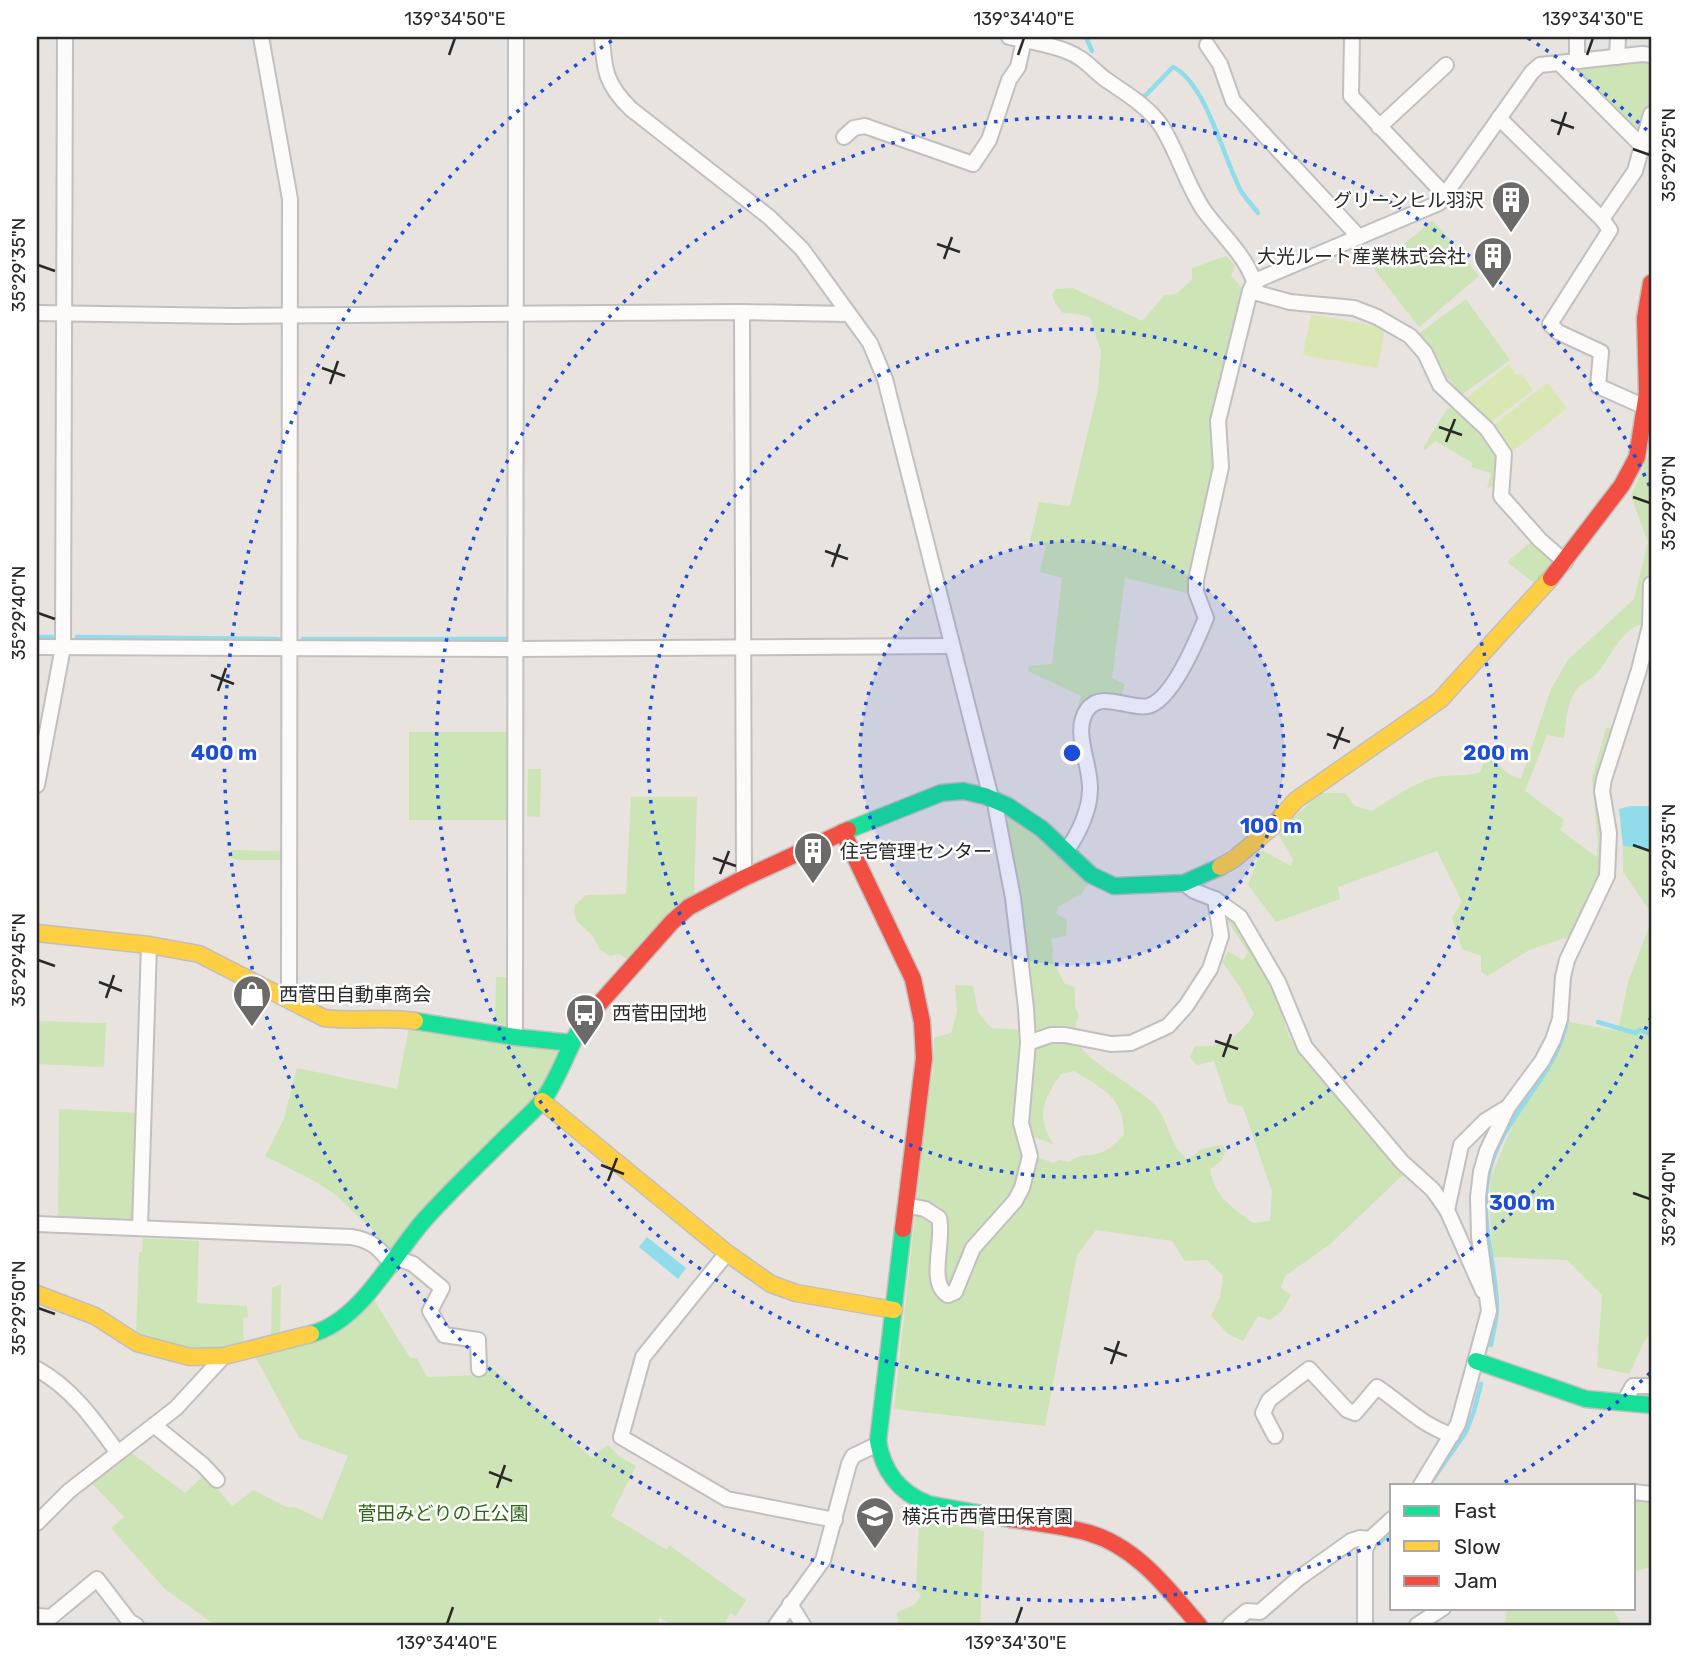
<svg xmlns="http://www.w3.org/2000/svg" width="1688" height="1662" font-family="Rubik,'Noto Sans JP',sans-serif">
<rect width="100%" height="100%" fill="#e8e3de"/>
<!-- green -->
<g fill="#cde4b6">
<polygon points="1651,60 1651,96 1640,140 1569,67"/>
<polygon points="1433,220 1479,276 1419,327 1374,269"/>
<polygon points="1226,256 1235,265 1231,276 1247,293 1195,595 1125,578 1112,678 1125,684 1121,697 1103,697 1079,728 1072,726 1081,696 1028,671 1029,666 1052,664 1062,578 1040,572 1046,545 1030,541 1039,502 1070,506 1098,390 1101,351 1090,317 1077,314 1063,313 1055,303 1052,294 1056,289 1073,288 1142,321 1165,295 1176,294 1192,280 1192,268"/>
<polygon points="1466,299 1510,360 1460,396 1417,335"/>
<polygon points="1455,407 1486,433 1501,454 1495,485 1487,489 1491,473 1471,467 1473,463 1435,441 1425,450 1423,448 1447,409"/>
<path d="M1649 455 1651 457V574L1647 624C1620 624 1611 661 1594 676 1588 681 1580 684 1576 690 1567 703 1566 722 1564 738L1547 735 1525 791 1564 820 1560 830 1597 857 1598 844 1592 778 1606 728H1613L1599 779 1606 866 1589 906 1568 937 1529 950 1488 976 1481 972V956L1462 949 1452 918 1462 902 1437 851 1338 887 1340 899 1276 922 1248 885 1261 850 1291 866 1293 859 1277 832 1321 793H1345L1355 806 1372 811C1392 799 1412 783 1436 777 1451 774 1465 777 1480 772L1484 762 1481 750 1510 775 1521 779 1551 689 1568 660 1634 599 1648 542 1631 496Z"/>
<polygon points="1533,540 1563,564 1542,589 1507,562"/>
<polygon points="409,732 514,732 512,820 409,820"/>
<polygon points="528,769 541,769 540,817 527,816"/>
<polygon points="631,797 697,797 694,899 630,961 619,954 610,956 600,950 593,936 577,921 574,913 575,905 586,895 626,894"/>
<path d="M1008 809 1045 835 1092 879 1081 894 1058 907 1056 913 1067 920 1066 936 1051 939 1053 950 1052 958 1064 983 1075 988V1007L1079 1016C1076 1023 1074 1030 1076 1038 1080 1059 1139 1087 1155 1105 1170 1122 1168 1145 1188 1160L1201 1149 1221 1145 1226 1150 1221 1161 1210 1169C1213 1195 1234 1209 1253 1223L1270 1221 1272 1192 1243 1107 1228 1103 1214 1061 1197 1065 1190 1057 1195 1046C1222 1048 1239 1037 1254 1014L1240 987 1222 962 1228 951 1243 960 1248 952 1225 917 1226 910 1244 931 1258 955 1277 998 1289 1037 1405 1173 1329 1245 1285 1276 1281 1288 1291 1295 1282 1311 1270 1320 1258 1316 1243 1341 1228 1334 1211 1316 1220 1297 1223 1276 1207 1260 1185 1261 1172 1241 1096 1230 1077 1255 1045 1426 894 1409 927 1105 933 1071 934 1038 951 1033 957 1012 955 985 973 986 978 1012 991 1028 1018 1030 1026 1039 1012 1125 1027 1154 1054 1163 1058 1160 1069 1162C1083 1153 1082 1157 1096 1154 1108 1151 1116 1143 1124 1135 1124 1097 1103 1089 1074 1071L1061 1074C1043 1100 1035 1116 1054 1145L1030 1135 1025 1116 1033 1037 1032 996 1018 884 1006 821Z"/>
<polygon points="1623,846 1651,850 1651,913 1623,872"/>
<polygon points="232,850 285,851 286,860 237,860 229,857"/>
<polygon points="1651,922 1651,1333 1644,1342 1629,1374 1597,1367 1602,1295 1567,1260 1493,1257 1489,1197 1491,1177 1514,1122 1558,1054 1569,1022 1618,1031 1628,982"/>
<polygon points="496,977 512,977 511,1021 506,1025 495,1023"/>
<polygon points="37,1021 106,1023 104,1067 37,1064"/>
<polygon points="409,1027 566,1050 542,1096 394,1252 379,1242 374,1231 337,1196 318,1183 265,1156 284,1119 297,1068 397,1089"/>
<polygon points="59,1109 140,1113 136,1221 58,1217"/>
<polygon points="143,1238 199,1241 197,1303 247,1306 248,1317 243,1318 244,1348 217,1355 136,1333 139,1252 142,1252"/>
<polygon points="281,1284 280,1341 271,1343 272,1288"/>
<polygon points="374,1300 410,1358 417,1358 427,1377 483,1375 483,1360 592,1458 608,1445 620,1457 636,1466 611,1516 667,1550 669,1545 746,1600 736,1616 730,1613 724,1625 672,1625 659,1617 659,1625 215,1625 165,1589 111,1528 124,1517 89,1480 130,1452 185,1493 205,1474 232,1506 254,1490 286,1507 295,1507 322,1520 348,1456 299,1438 255,1356"/>
<polygon points="1634,1496 1651,1499 1651,1567 1634,1572"/>
<path d="M919 1516 984 1531 980 1625H898L897 1613C908 1606 916 1608 921 1594L916 1591Z"/>
<polygon points="1507,1608 1612,1608 1622,1625 1505,1625"/>
</g>
<!-- pitch -->
<g fill="#d9e8b3">
<polygon points="1311,314 1385,328 1378,368 1303,355"/>
<polygon points="1509,364 1516,374 1522,375 1533,390 1489,424 1463,401"/>
<polygon points="1547,383 1567,408 1512,452 1491,427"/>
</g>
<!-- water -->
<g fill="#90dceb">
<polygon points="1631,806 1651,806 1650,850 1623,846 1619,809"/>
<polygon points="647,1237 686,1268 678,1279 639,1247"/>
</g>
<g fill="none" stroke-linecap="round" stroke-linejoin="round">
<!-- stream -->
<g stroke="#90dceb" stroke-width="4.5">
<polyline points="1086,37 1092,51"/>
<path d="M1142 96H1145L1173 67C1207 84 1223 158 1241 191 1246 199 1253 206 1258 213"/>
<polyline points="37,637 52,637"/>
<polyline points="77,637 278,639"/>
<polyline points="303,639 507,639"/>
<polyline points="1598,1022 1635,1033 1640,1030 1651,1034"/>
<path d="M1491 1345C1493 1332 1497 1320 1497 1307 1496 1264 1480 1221 1488 1178 1498 1118 1557 1079 1567 1020"/>
<polyline points="1429,1485 1466,1432 1474,1411 1481,1384"/>
<polyline points="1379,1543 1392,1531"/>
</g>
<defs>
<g id="street">
<polyline points="261,37 290,199 289,1000"/>
<path d="M602 37C604 70 606 85 631 109L769 217 802 249 870 343 885 379 991 798"/>
<path d="M1009 37C1028 41 1048 44 1066 51 1083 57 1091 68 1105 79 1125 93 1148 106 1162 127 1178 153 1186 183 1203 209 1221 235 1252 260 1257 293L1290 302 1354 308 1377 317 1410 336 1425 353 1440 385 1487 429 1504 454 1501 496 1540 540 1565 562"/>
<polyline points="1352,37 1351,96 1446,196"/>
<polyline points="1577,37 1577,61"/>
<polyline points="1207,45 1220,64 1233,101 1359,237"/>
<polyline points="1617,57 1618,37"/>
<polyline points="1559,63 1643,147"/>
<polyline points="1499,118 1602,219 1635,171 1651,114"/>
<polyline points="1379,127 1446,65"/>
<polyline points="844,137 854,128 865,126 973,164 989,140 1009,80 1018,67 1024,40"/>
<polyline points="1602,219 1610,230 1550,324 1558,332 1601,352 1598,386 1645,407"/>
<polyline points="742,312 744,878"/>
<polyline points="37,313 234,316 742,312 849,314"/>
<polyline points="37,647 516,649 952,646"/>
<polyline points="37,785 63,647 65,37"/>
<path d="M1065 852C1078 836 1090 810 1090 789 1091 765 1072 731 1087 710 1101 690 1129 710 1148 706 1172 700 1197 640 1206 618L1196 592V580L1221 467 1218 421 1250 291 1255 281 1439 203 1532 72 1540 65 1642 54 1651 55"/>
<polyline points="1184,883 1194,891 1215,899 1240,917 1278,982 1305,1047 1402,1162 1433,1190 1447,1210 1483,1291"/>
<polyline points="515,1037 516,37"/>
<polyline points="1028,1043 1051,1035 1065,1035 1111,1044 1131,1043 1168,1026 1186,1006 1210,969 1221,936 1215,899"/>
<path d="M906 1205 925 1209 939 1218C945 1239 927 1284 948 1295L955 1292 973 1248 1015 1201 1022 1188 1030 1156 1021 1123 1028 1043 1026 1008 1013 898 996 809 998 801"/>
<polyline points="1447,1210 1461,1145 1485,1121 1508,1107"/>
<path d="M37 1224 351 1237C372 1240 380 1249 392 1265"/>
<polyline points="140,1227 149,945"/>
<polyline points="727,1253 643,1357 621,1437 727,1499 835,1520"/>
<polyline points="397,1258 413,1264 442,1288 430,1311 444,1335 478,1340 479,1369"/>
<path d="M37 1369C72 1388 95 1421 118 1453"/>
<polyline points="1624,1402 1633,1386 1651,1386"/>
<polyline points="155,1426 203,1465 217,1480"/>
<path d="M1275 1436 1263 1413 1269 1400 1309 1369 1347 1410 1355 1413 1377 1387C1404 1405 1421 1425 1452 1435"/>
<polyline points="1421,1485 1458,1424 1489,1311 1479,1236 1478,1197 1481,1172 1487,1151 1508,1107 1542,1061 1553,1040 1560,1019 1563,977 1567,960 1607,876 1609,833 1602,791 1604,779 1639,670 1650,626 1651,584"/>
<polyline points="1634,1492 1651,1494"/>
<polyline points="37,1523 69,1491 176,1408 224,1356"/>
<polyline points="790,1604 803,1625"/>
<polyline points="37,1616 51,1617 97,1579 130,1622 136,1625"/>
<polyline points="776,1625 823,1560 849,1464 853,1456 878,1444"/>
<polyline points="1230,1625 1247,1611 1260,1612 1299,1578 1351,1541 1360,1538 1370,1539"/>
<polyline points="1365,1625 1365,1550 1370,1539 1392,1519"/>
<polyline points="1417,1625 1443,1608"/>
</g>
<g id="fast">
<polyline points="848,830 941,793 963,791 985,796 1008,806 1042,829 1091,875 1114,886 1184,883 1220,867"/>
<polyline points="415,1021 515,1037 572,1043"/>
<path d="M903 1229 878 1441C883 1472 899 1492 928 1504L1010 1519"/>
<path d="M311 1334C362 1321 393 1254 426 1218 452 1189 481 1162 509 1134 520 1123 533 1112 543 1100 563 1072 570 1037 592 1012"/>
<polyline points="1476,1361 1586,1399 1651,1405"/>
</g>
<g id="slow">
<polyline points="1220,867 1234,859 1271,828 1296,800 1440,700 1551,578"/>
<path d="M37 933 149 945 199 954 324 1018C355 1022 384 1016 415 1021"/>
<polyline points="542,1101 727,1253 771,1284 796,1293 894,1310"/>
<polyline points="37,1294 95,1316 137,1343 190,1357 224,1356 311,1334"/>
</g>
<g id="jam">
<polyline points="1551,578 1622,485 1637,457 1647,393 1645,318 1651,283"/>
<polyline points="843,832 913,979 922,1022 924,1058 903,1229"/>
<polyline points="592,1012 672,922 689,907 744,878 848,830"/>
<path d="M1010 1519C1036 1523 1064 1526 1089 1533 1137 1547 1168 1589 1199 1625"/>
</g>
</defs>
<!-- street casing -->
<use href="#street" stroke="#c1bfc0" stroke-width="18"/>
<!-- fast casing -->
<use href="#fast" stroke="#c1bfc0" stroke-width="19"/>
<!-- slow casing -->
<use href="#slow" stroke="#c1bfc0" stroke-width="19"/>
<!-- jam casing -->
<use href="#jam" stroke="#c1bfc0" stroke-width="19"/>
<!-- street -->
<use href="#street" stroke="#fcfbfa" stroke-width="14"/>
<!-- fast -->
<use href="#fast" stroke="#16e098" stroke-width="16"/>
<!-- slow -->
<use href="#slow" stroke="#ffcf43" stroke-width="16"/>
<!-- jam -->
<use href="#jam" stroke="#f24e42" stroke-width="16"/>
</g>
<!-- ticks -->
<path fill="none" stroke="#292929" stroke-width="2.5" d="M449 55 455 38M1018 55 1024 38M1587 55 1593 38M1551 120 1574 128M1558 135 1566 112M1633 149 1650 155M937 244 960 252M944 259 952 237M38 265 55 271M322 368 345 376M330 384 338 361M1439 427 1462 435M1446 442 1455 419M1633 497 1650 503M825 551 848 559M832 567 840 544M38 613 55 619M211 675 234 684M218 691 226 668M1327 734 1350 742M1334 749 1343 727M1633 845 1650 851M713 858 736 866M720 874 729 851M38 960 55 966M99 982 122 991M106 998 114 975M1215 1041 1238 1049M1223 1057 1231 1034M601 1165 624 1174M608 1181 617 1158M1633 1193 1650 1199M38 1308 55 1314M1104 1348 1127 1356M1111 1364 1119 1341M489 1472 512 1481M497 1488 505 1465M447 1624 453 1607M1016 1624 1022 1607"/>
<!-- distance rings -->
<circle cx="1072" cy="753" r="212" fill="#1d4ed8" fill-opacity=".12"/>
<g fill="none" stroke="#1d4ed8" stroke-width="3.5" stroke-dasharray="3.5 7">
<circle cx="1072" cy="753" r="212"/>
<circle cx="1072" cy="753" r="424"/>
<path d="M1651 1017A636 636 0 1 1 1651 489"/>
<path d="M1650 1373A848 848 0 0 1 1502 1484M1390 1539A848 848 0 0 1 616 38M1528 38A848 848 0 0 1 1650 133"/>
</g>
<!-- icons -->
<defs>
<symbol id="building-pin" viewBox="-11 -11 22 30"><path d="M0 17L-7.5 6A9.5 9.5 0 1 1 7.5 6Z" fill="#6c6a68" stroke="#fff"/><path d="M-4-6H4V6H1V3H-1V6H-4ZM-2.5-4.3h1.7v1.8h-1.7ZM.8-4.3h1.7v1.8H.8ZM-2.5-1h1.7V.8h-1.7ZM.8-1h1.7V.8H.8Z" fill="#fff"/></symbol>
<symbol id="shop-pin" viewBox="-11 -11 22 30"><path d="M0 17L-7.5 6A9.5 9.5 0 1 1 7.5 6Z" fill="#6c6a68" stroke="#fff"/><path d="M-5-2.5h2.3a2.7 3.5 0 0 1 5.4 0H5L5.5 6h-11ZM-1.5-2.5h3a1.5 2.3 0 0 0-3 0Z" fill="#fff"/></symbol>
<symbol id="bus-pin" viewBox="-11 -11 22 30"><path d="M0 17L-7.5 6A9.5 9.5 0 1 1 7.5 6Z" fill="#6c6a68" stroke="#fff"/><path d="M-5-6H5V4H4V6H2V4H-2V6H-4V4H-5ZM-3.5-4V0h7V-4ZM-3.5 1.2v1.5H-2V1.2ZM2 1.2v1.5H3.5V1.2Z" fill="#fff"/></symbol>
<symbol id="school-pin" viewBox="-11 -11 22 30"><path d="M0 17L-7.5 6A9.5 9.5 0 1 1 7.5 6Z" fill="#6c6a68" stroke="#fff"/><path d="M0-5L7-2L0 1L-7-2ZM-4 1L0 2.5L4 1V4Q0 6-4 4Z" fill="#fff"/></symbol>
</defs>
<g fill-rule="evenodd">
<use href="#building-pin" x="1489" y="178" width="44" height="60"/>
<use href="#building-pin" x="1471" y="234" width="44" height="60"/>
<use href="#building-pin" x="791" y="829" width="44" height="60"/>
<use href="#shop-pin" x="230" y="972" width="44" height="60"/>
<use href="#bus-pin" x="563" y="991" width="44" height="60"/>
<use href="#school-pin" x="853" y="1494" width="44" height="60"/>
</g>
<g text-anchor="middle" dominant-baseline="central" stroke-width="5" stroke-linejoin="round" paint-order="stroke">
<!-- poi labels -->
<g font-size="19" fill="#292929" stroke="#fff" text-anchor="start">
<text x="1484" y="200" text-anchor="end">グリーンヒル羽沢</text>
<text x="1466" y="256" text-anchor="end">大光ルート産業株式会社</text>
<text x="840" y="851">住宅管理センター</text>
<text x="279" y="994">西菅田自動車商会</text>
<text x="612" y="1013">西菅田団地</text>
<text x="902" y="1516">横浜市西菅田保育園</text>
</g>
<!-- park labels -->
<g font-size="19" fill="#2f6718" stroke="#fff">
<text x="443" y="1513">菅田みどりの丘公園</text>
</g>
</g>
<circle cx="1072" cy="753" r="10" fill="#1d4ed8" stroke="#fff" stroke-width="3.5"/>
<g font-size="21" text-anchor="middle" font-weight="bold" fill="#1d4ed8" stroke="#fff" stroke-width="5" stroke-linejoin="round" paint-order="stroke">
<text x="1496" y="760">200 m</text>
<text x="224" y="760">400 m</text>
<text x="1271" y="833">100 m</text>
<text x="1522" y="1210">300 m</text>
</g>
<!-- border -->
<rect width="1688" height="1662" fill="none" stroke="#ffffff" stroke-width="77"/>
<!-- legend -->
<rect x="1390" y="1484" width="245" height="126" fill="#ffffff" stroke="#a9a9a9" stroke-width="2"/>
<rect x="1404" y="1506" width="35" height="10" fill="#16e098" stroke="#a9a9a9" stroke-width="2"/>
<text x="1454" y="1518" font-size="21" fill="#292929">Fast</text>
<rect x="1404" y="1541" width="35" height="10" fill="#ffcf43" stroke="#a9a9a9" stroke-width="2"/>
<text x="1454" y="1554" font-size="21" fill="#292929">Slow</text>
<rect x="1404" y="1576" width="35" height="10" fill="#f24e42" stroke="#a9a9a9" stroke-width="2"/>
<text x="1454" y="1588" font-size="21" fill="#292929">Jam</text>
<rect x="38" y="38" width="1612" height="1586" fill="none" stroke="#292929" stroke-width="2.5"/>
<g font-size="18" text-anchor="middle" fill="#292929">
<text x="455" y="25">139°34'50"E</text>
<text x="1024" y="25">139°34'40"E</text>
<text x="1593" y="25">139°34'30"E</text>
<text transform="translate(1669 155) rotate(-90)" y="6">35°29'25"N</text>
<text transform="translate(19 265) rotate(-90)" y="6">35°29'35"N</text>
<text transform="translate(1669 503) rotate(-90)" y="6">35°29'30"N</text>
<text transform="translate(19 613) rotate(-90)" y="6">35°29'40"N</text>
<text transform="translate(1669 851) rotate(-90)" y="6">35°29'35"N</text>
<text transform="translate(19 960) rotate(-90)" y="6">35°29'45"N</text>
<text transform="translate(1669 1199) rotate(-90)" y="6">35°29'40"N</text>
<text transform="translate(19 1308) rotate(-90)" y="6">35°29'50"N</text>
<text x="447" y="1649">139°34'40"E</text>
<text x="1016" y="1649">139°34'30"E</text>
</g>
</svg>
